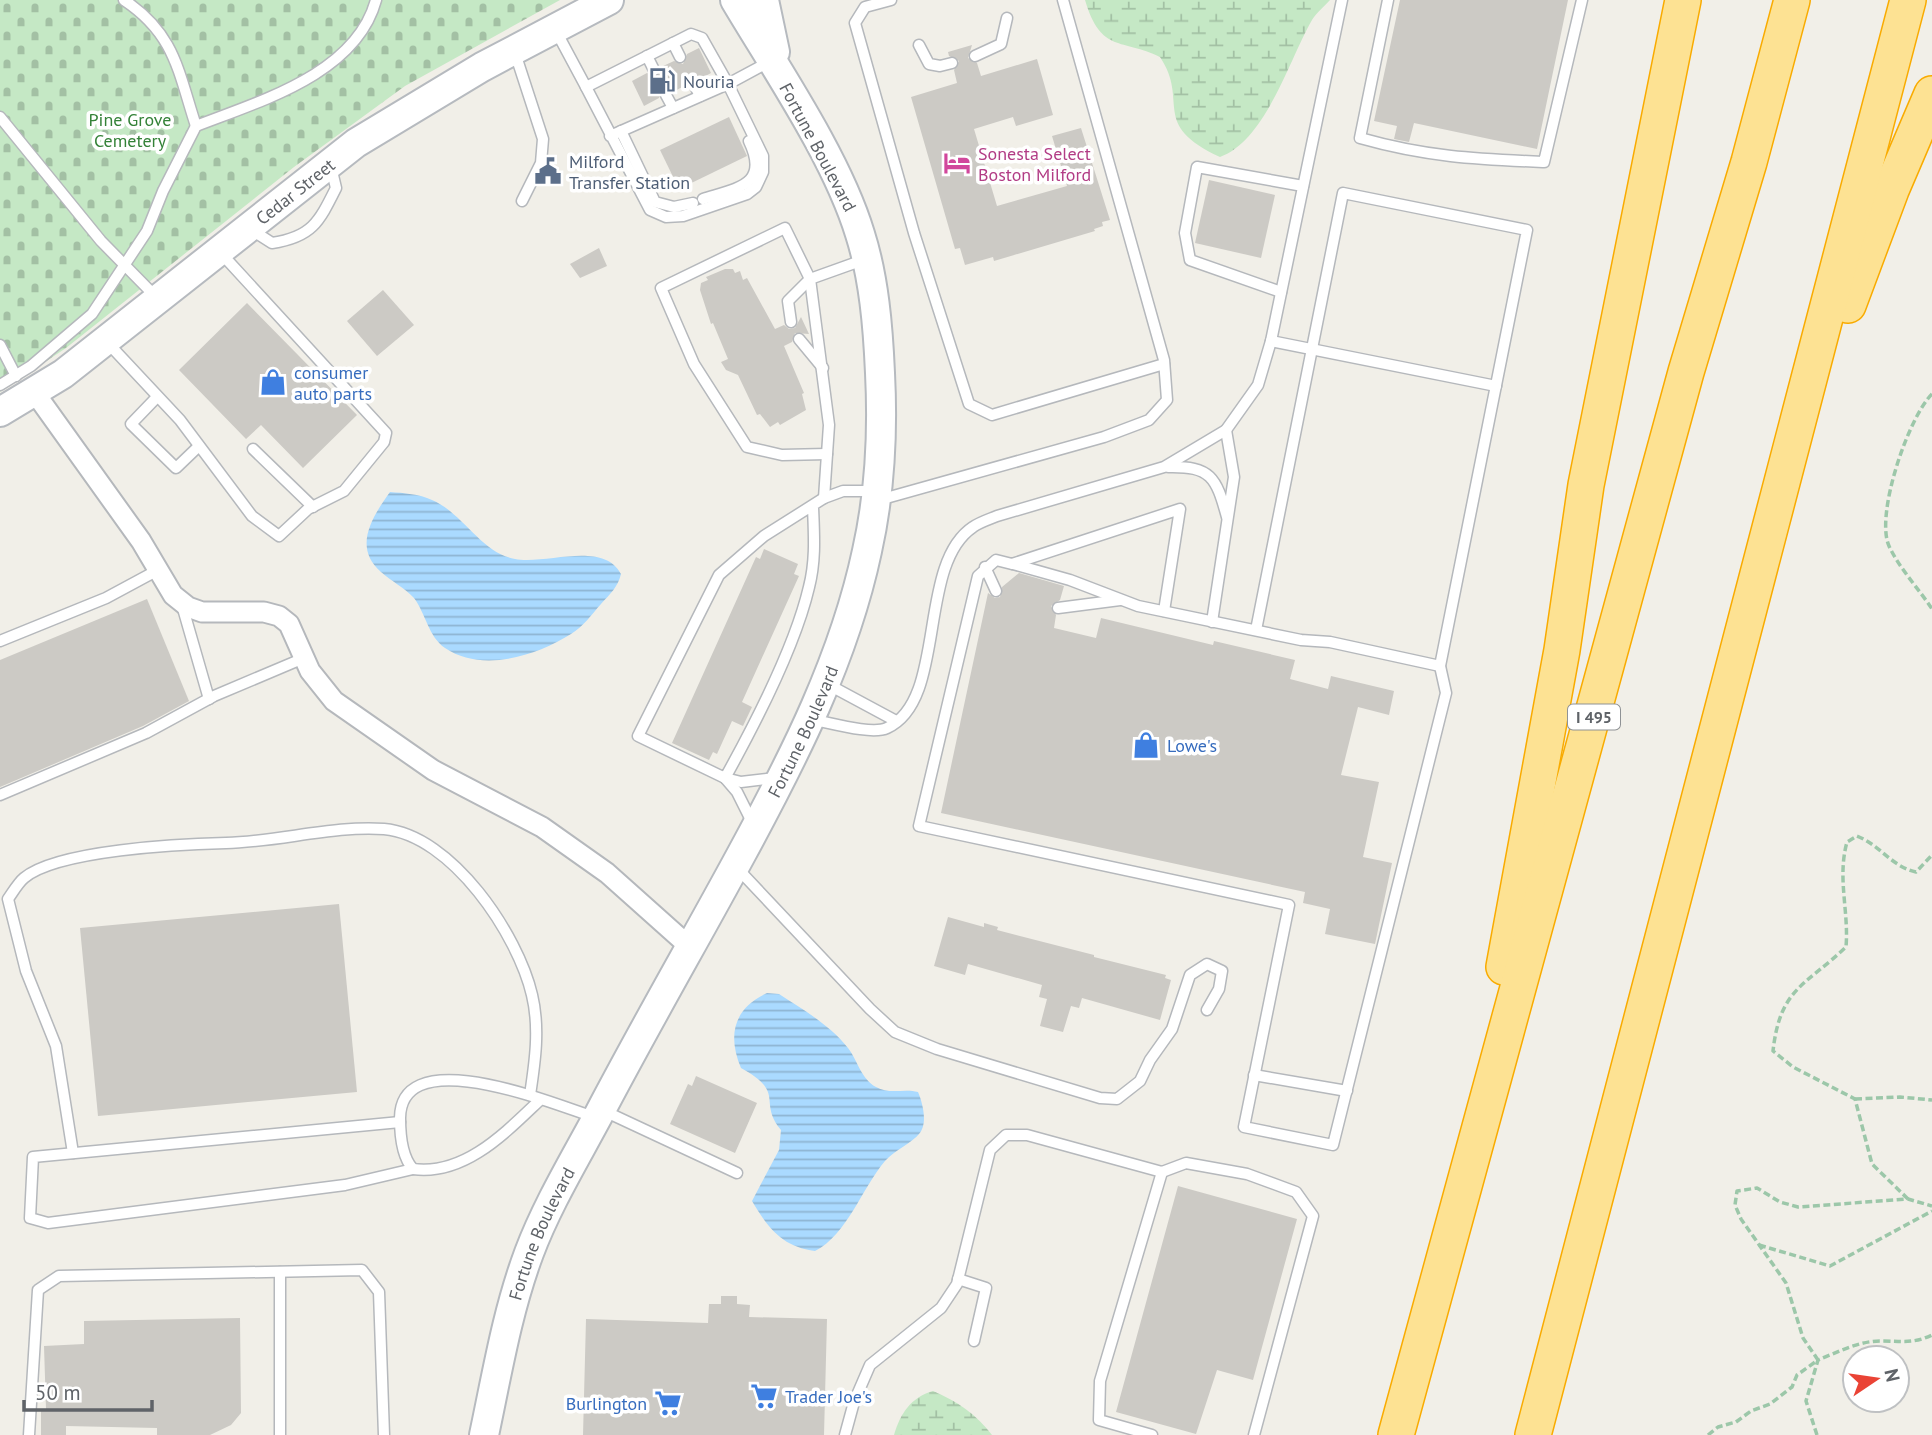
<svg xmlns="http://www.w3.org/2000/svg" width="1932" height="1435" font-family="'PT Sans',sans-serif">
<defs>
<pattern id="wetland-marsh" width="20" height="14" patternUnits="userSpaceOnUse" patternTransform="scale(1.75)"><rect width="20" height="14" fill="#c5e8c5"/><path d="M1 5h8M5 5V1M11 12h8M15 12V8" fill="none" stroke="#a3c0a4"/></pattern>
<pattern id="cemetery-stones" width="16" height="16" patternUnits="userSpaceOnUse" patternTransform="scale(1.75)"><rect width="16" height="16" fill="#c5e8c5"/><path d="M2 7V4a2 2 0 0 1 4 0v3zM10 15v-3a2 2 0 0 1 4 0v3z" fill="#a3c0a4"/></pattern>
<pattern id="water-rules" width="6" height="5" patternUnits="userSpaceOnUse" patternTransform="scale(1.75)"><rect width="6" height="5" fill="#aadaff"/><path d="M0 2.5h6" fill="none" stroke="#8eb4d2"/></pattern>
</defs>
<rect width="100%" height="100%" fill="#f1efe8"/>
<!-- wetland -->
<g fill="url(#wetland-marsh)">
<path d="M1085 0H1330C1324 7 1316 13 1312 20 1289 60 1266 140 1220 157 1149 124 1190 102 1160 57 1122 38 1101 54 1085 0Z"/>
<path d="M933 1391C957 1401 976 1414 992 1435H894C900 1414 911 1397 933 1391Z"/>
</g>
<!-- cemetery -->
<polygon fill="url(#cemetery-stones)" points="0,0 560,0 405,86 294,167 66,348 0,392"/>
<!-- water -->
<g fill="url(#water-rules)">
<path d="M390 492C404 493 419 494 432 500 463 513 481 553 515 559 546 565 603 540 621 574 618 587 610 594 601 604 592 614 583 627 571 634 536 656 482 673 445 648 428 636 426 614 414 598 405 588 391 581 381 572 352 547 373 516 390 492Z"/>
<path d="M767 993 779 994C802 1009 830 1025 848 1048 858 1061 861 1079 876 1087 890 1095 904 1088 918 1092 923 1104 928 1124 919 1134 913 1142 895 1150 885 1161 862 1188 847 1235 815 1251 782 1247 768 1228 752 1201L779 1150 781 1130C757 1101 787 1093 741 1068 727 1035 734 1008 767 993Z"/>
</g>
<!-- building -->
<g fill="#cccac5">
<polygon points="1400,0 1568,0 1537,149 1414,123 1409,142 1394,139 1397,126 1374,121"/>
<polygon points="972,45 968,58 977,63 981,76 1037,59 1053,115 1016,126 1013,117 974,129 997,206 1067,186 1052,136 1081,128 1110,220 1102,222 1103,226 1094,229 1095,231 994,261 993,257 965,265 960,248 955,249 911,97 957,83 954,70 959,61 949,56 948,52"/>
<polygon points="699,48 711,73 700,79 690,75 686,85 673,92 663,88 659,98 644,106 632,81 647,73 657,77 661,67 674,61 683,64 687,54"/>
<polygon points="729,117 747,156 679,189 660,150"/>
<polygon points="1209,180 1275,195 1261,258 1195,243"/>
<polygon points="599,248 607,266 580,278 570,264"/>
<polygon points="725,269 733,269 735,273 740,271 743,280 747,278 775,329 784,325 789,329 795,328 801,317 809,334 795,333 792,342 784,346 804,393 802,394 806,410 780,425 778,422 770,427 760,414 757,415 738,375 726,370 721,362 728,359 713,323 711,324 700,290 701,283 708,280 706,277"/>
<polygon points="383,290 414,325 377,356 347,321"/>
<polygon points="247,303 357,415 303,468 261,425 246,439 179,370"/>
<polygon points="764,549 798,564 794,574 799,576 742,702 752,707 743,726 732,721 717,754 713,752 709,760 672,743 756,557 760,559"/>
<polygon points="1019,573 1064,586 1060,600 1051,606 1056,615 1054,628 1096,638 1101,618 1213,645 1214,641 1295,660 1290,679 1328,689 1331,676 1394,691 1389,715 1358,707 1341,775 1379,782 1363,857 1392,863 1375,944 1325,934 1330,909 1303,903 1305,892 941,813 988,593 995,598 1000,597 1002,587"/>
<polygon points="147,599 189,701 143,726 0,787 0,660"/>
<polygon points="339,904 357,1092 98,1116 80,928"/>
<polygon points="948,917 984,927 984,923 998,927 997,930 1094,955 1094,957 1166,975 1165,978 1171,980 1160,1020 1082,998 1079,1008 1071,1006 1063,1032 1040,1026 1047,999 1039,997 1042,985 968,964 965,975 934,966"/>
<polygon points="696,1076 757,1103 735,1153 670,1124 688,1084 692,1086"/>
<polygon points="1178,1186 1297,1219 1253,1380 1217,1370 1196,1434 1116,1412"/>
<polygon points="721,1296 737,1296 737,1304 750,1305 749,1317 827,1319 824,1435 583,1435 586,1319 708,1323 709,1304 721,1304"/>
<polygon points="240,1318 241,1413 231,1425 210,1435 157,1435 157,1428 66,1426 66,1435 41,1435 41,1409 46,1409 44,1346 84,1344 84,1321"/>
</g>
<g fill="none" stroke-linecap="round" stroke-linejoin="round">
<defs>
<g id="service">
<path d="M124 0C175 34 178 71 196 126"/>
<polyline points="891,0 865,7 855,23 914,233 969,404 992,415 1164,364"/>
<path d="M1388 0 1360 138C1427 157 1475 159 1544 162L1582 0"/>
<polyline points="556,31 586,87 691,34 702,38 728,84 769,62"/>
<polyline points="673,43 680,57"/>
<polyline points="919,45 929,64 940,66 952,63"/>
<polyline points="515,53 543,139 541,163 522,201"/>
<polyline points="647,56 654,70"/>
<polyline points="975,56 1001,44 1007,18"/>
<polyline points="693,82 700,96"/>
<polyline points="586,87 650,210 666,217 683,216 747,194 756,187 763,172 763,156 728,84 610,136"/>
<polyline points="666,95 673,108"/>
<polyline points="0,117 101,241 157,298"/>
<polyline points="621,131 655,202 674,207 693,203"/>
<path d="M703 199C738 188 770 185 749 141"/>
<path d="M250 229 272 243C312 237 319 222 336 188L331 167"/>
<polyline points="1281,292 1190,260 1185,233 1197,167 1303,186"/>
<polyline points="791,322 788,301 810,279 785,228 661,288 694,364 747,447 782,455 827,454"/>
<polyline points="799,339 823,368"/>
<polyline points="106,341 180,420 252,516 279,536 308,509 344,491 384,442 386,433 220,252"/>
<polyline points="1271,341 1496,386"/>
<polyline points="0,345 16,376"/>
<path d="M0 385 31 366 92 314 147 231 163 191 196 126C260 101 356 74 376 0"/>
<polyline points="157,397 131,424 176,468 199,446"/>
<polyline points="253,449 313,507"/>
<path d="M1168 467C1211 466 1216 477 1227 517"/>
<polyline points="824,498 829,425 810,279 866,259"/>
<polyline points="879,500 1104,437 1149,420 1167,400 1164,360 1063,0"/>
<path d="M813 507C814 534 816 560 809 587 795 647 755 724 725 778L638 736 719 575 764 536 824 498 843 491H873"/>
<polyline points="1013,564 1070,580 1138,606 1301,640 1330,642 1440,666"/>
<polyline points="985,567 996,591"/>
<polyline points="182,605 209,699"/>
<polyline points="1058,608 1120,600"/>
<polyline points="1164,611 1180,509 1012,564 996,560 978,576 919,826 1289,905 1244,1127 1333,1145 1446,693 1440,666 1527,230 1343,193 1256,630"/>
<polyline points="1212,622 1234,477 1226,430"/>
<polyline points="0,641 106,598 158,570"/>
<polyline points="829,685 896,721"/>
<path d="M814 720C831 723 872 735 887 728 948 700 916 565 973 527 980 522 990 519 997 516L1164 467 1226 430 1258 385 1271 341 1342 0"/>
<polyline points="725,778 737,792 752,822"/>
<polyline points="725,778 741,782 775,778"/>
<polyline points="0,795 146,733 214,696 304,658"/>
<polyline points="738,869 870,1009 895,1032 937,1049 1100,1098 1117,1099 1140,1081 1150,1060 1172,1029 1190,975 1207,964 1222,971 1219,989 1207,1010"/>
<polyline points="1254,1075 1347,1091"/>
<path d="M541 1099C506 1132 465 1176 413 1169 402 1157 400 1134 400 1118 401 1040 556 1105 594 1117"/>
<polyline points="602,1110 737,1173"/>
<polyline points="400,1122 33,1157 30,1218 48,1223 345,1185 413,1169"/>
<path d="M73 1153 56 1046 26 971 8 899C13 892 18 883 24 878 57 850 181 844 226 843 277 842 336 825 384 829 452 835 518 935 532 995 540 1028 535 1062 530 1095"/>
<polyline points="280,1272 280,1435"/>
<polyline points="958,1279 986,1288 974,1341"/>
<polyline points="29,1435 38,1290 59,1276 362,1270 379,1292 384,1435"/>
<polyline points="845,1435 854,1402 870,1365 941,1308 957,1284 990,1150 1006,1135 1027,1135 1162,1172 1186,1163 1247,1174 1296,1192 1313,1216 1254,1435"/>
<polyline points="1152,1435 1099,1420 1100,1381 1162,1172"/>
</g>
<polyline id="minor" points="35,393 141,541 173,595 188,607 202,612 264,612 279,616 289,624 310,671 334,701 433,770 542,827 607,873 691,948"/>
<g id="secondary">
<polyline points="764,0 775,52"/>
<path id="s1" d="M0 412 63 374 356 143 482 67 609 0"/>
<path id="s2" d="M484 1435C497 1374 507 1312 529 1253 547 1205 575 1159 599 1114 645 1026 695 940 742 853 794 757 844 659 867 551 880 493 883 432 880 373 878 327 874 278 860 234 837 158 776 69 735 0"/>
</g>
<g id="motorway">
<polyline points="1848,305 1891,190 1932,94"/>
<polyline points="1504,967 1562,650 1586,485 1683,0"/>
<polyline points="1396,1435 1686,372 1749,162 1792,0"/>
<polyline points="1533,1435 1908,0"/>
</g>
</defs>
<!-- service casing -->
<use href="#service" stroke="#b5b8bc" stroke-width="13"/>
<!-- minor casing -->
<use href="#minor" stroke="#b5b8bc" stroke-width="23"/>
<!-- secondary casing -->
<use href="#secondary" stroke="#b6babf" stroke-width="32"/>
<!-- motorway casing -->
<use href="#motorway" stroke="#f9ab00" stroke-width="38"/>
<!-- path -->
<g stroke="#9cc7a9" stroke-width="3.5" stroke-dasharray="7 3.5" stroke-linecap="butt">
<path d="M1932 394C1908 418 1875 515 1889 546 1899 568 1919 589 1932 609"/>
<polyline points="1855,1099 1900,1097 1932,1100"/>
<path d="M1908 1199 1872 1164 1855 1099 1793 1067 1773 1051C1780 988 1805 986 1846 947 1849 911 1837 878 1847 842L1857 836C1880 845 1892 867 1916 872L1932 855"/>
<polyline points="1759,1245 1830,1266 1932,1211"/>
<polyline points="1708,1435 1718,1427 1736,1422 1751,1411 1770,1404 1792,1387 1797,1375 1818,1360 1803,1338 1786,1283 1741,1219 1735,1205 1737,1191 1757,1188 1780,1202 1798,1207 1908,1199 1932,1206"/>
<path d="M1817 1435 1806 1401 1818 1360C1838 1352 1861 1340 1883 1341 1902 1341 1913 1344 1932 1335"/>
</g>
<!-- service -->
<use href="#service" stroke="#fff" stroke-width="10"/>
<!-- minor -->
<use href="#minor" stroke="#fff" stroke-width="19"/>
<!-- secondary -->
<use href="#secondary" stroke="#fff" stroke-width="28"/>
<!-- motorway -->
<use href="#motorway" stroke="#fde293" stroke-width="35"/>
</g>
<!-- icons -->
<defs>
<symbol id="fuel-bare" viewBox="-9 -9 18 18"><path d="M-5.5-6h7V0h2V4h1.3V-2.5L3-4.5l.8-.8L6-3V5H2.5V1h-1V6h-7ZM-4.2-4.7v3.2H.2V-4.7Z" fill="#5c6f8a" stroke="#fff" stroke-width="2.5" paint-order="stroke"/></symbol>
<symbol id="hotel-bare" viewBox="-9 -9 18 18"><path d="M-6-4.5h1.5V1H6V5H4.5V3h-9V5H-6ZM-4 0a1.8 1.8 0 1 1 3.6 0ZM.5 0V-2.5h3Q6-2.5 6 0Z" fill="#d1479c" stroke="#fff" stroke-width="2.5" paint-order="stroke"/></symbol>
<symbol id="civic-bare" viewBox="-9 -9 18 18"><path d="M-.6-6.5H3V-4.5H.6V-3L4-1V1h2V6H-6V1h2V-1L-.6-3ZM-1.2 2.5V6h2.4V2.5Z" fill="#5c6f8a" stroke="#fff" stroke-width="2.5" paint-order="stroke"/></symbol>
<symbol id="shop-bare" viewBox="-9 -9 18 18"><path d="M-5-2.5h2.3a2.7 3.5 0 0 1 5.4 0H5L5.5 6h-11ZM-1.5-2.5h3a1.5 2.3 0 0 0-3 0Z" fill="#3f7fe0" stroke="#fff" stroke-width="2.5" paint-order="stroke"/></symbol>
<symbol id="supermarket-bare" viewBox="-9 -9 18 18"><path d="M-6-5.5h2.5l.6 2H6L4.5 2H-2.5L-4.4-4H-6ZM-1.5 3.2a1.3 1.3 0 1 0 .1 0ZM3 3.2a1.3 1.3 0 1 0 .1 0Z" fill="#3f7fe0" stroke="#fff" stroke-width="2.5" paint-order="stroke"/></symbol>
</defs>
<g fill-rule="evenodd">
<use href="#fuel-bare" x="643" y="62" width="38" height="38"/>
<use href="#hotel-bare" x="938" y="144" width="38" height="38"/>
<use href="#civic-bare" x="529" y="152" width="38" height="38"/>
<use href="#shop-bare" x="254" y="363" width="38" height="38"/>
<use href="#shop-bare" x="1127" y="726" width="38" height="38"/>
<use href="#supermarket-bare" x="745" y="1377" width="38" height="38"/>
<use href="#supermarket-bare" x="649" y="1384" width="38" height="38"/>
</g>
<g text-anchor="middle" dominant-baseline="central" stroke-width="7" stroke-linejoin="round" paint-order="stroke">
<!-- shield labels -->
<rect fill="#fff" stroke="#8f9295" stroke-width="2" x="1568" y="704.5" width="52" height="25" rx="5"/>
<g font-size="16" font-weight="bold" fill="#5f6368">
<text x="1594" y="717">I 495</text>
</g>
<!-- service labels -->
<g font-size="18" fill="#4e5e75" stroke="#fff" text-anchor="start">
<text x="683" y="81">Nouria</text>
<text x="569" y="161">Milford<tspan x="569" dy="21">Transfer Station</tspan></text>
</g>
<!-- park labels -->
<g font-size="18" fill="#348238" stroke="#fff">
<text x="130" y="119">Pine Grove<tspan x="130" dy="21">Cemetery</tspan></text>
</g>
<!-- street labels -->
<g font-size="18" fill="#5f6368" stroke="#fff">
<text transform="translate(818 147) rotate(62)">Fortune Boulevard</text>
<text stroke="none"><textPath href="#s1" startOffset="369">Cedar Street</textPath></text>
<text stroke="none"><textPath href="#s2" startOffset="777">Fortune Boulevard</textPath></text>
<text stroke="none"><textPath href="#s2" startOffset="210">Fortune Boulevard</textPath></text>
</g>
<!-- hotel labels -->
<g font-size="18" fill="#b23c85" stroke="#fff" text-anchor="start">
<text x="978" y="153">Sonesta Select<tspan x="978" dy="21">Boston Milford</tspan></text>
</g>
<!-- shop labels -->
<g font-size="18" fill="#366cbe" stroke="#fff" text-anchor="start">
<text x="294" y="372">consumer<tspan x="294" dy="21">auto parts</tspan></text>
<text x="1167" y="745">Lowe's</text>
<text x="785" y="1396">Trader Joe's</text>
<text x="647" y="1403" text-anchor="end">Burlington</text>
</g>
</g>
<!-- north arrow -->
<g transform="translate(1876 1379) rotate(77)"><circle r="33" fill="#ffffff" stroke="#bfc1c3" stroke-width="2"/>
<path d="M0-5L12 26L0 18L-12 26Z" fill="#ea4335"/>
<text y="-10" font-size="19" font-weight="bold" text-anchor="middle" fill="#5f6368">N</text>
</g>
<!-- scale -->
<path d="M24 1400v10h128v-10" fill="none" stroke="#5f6368" stroke-width="3.5"/>
<text x="35" y="1400" font-size="21" fill="#5f6368" stroke="#ffffff" stroke-width="5" paint-order="stroke">50 m</text>
</svg>
